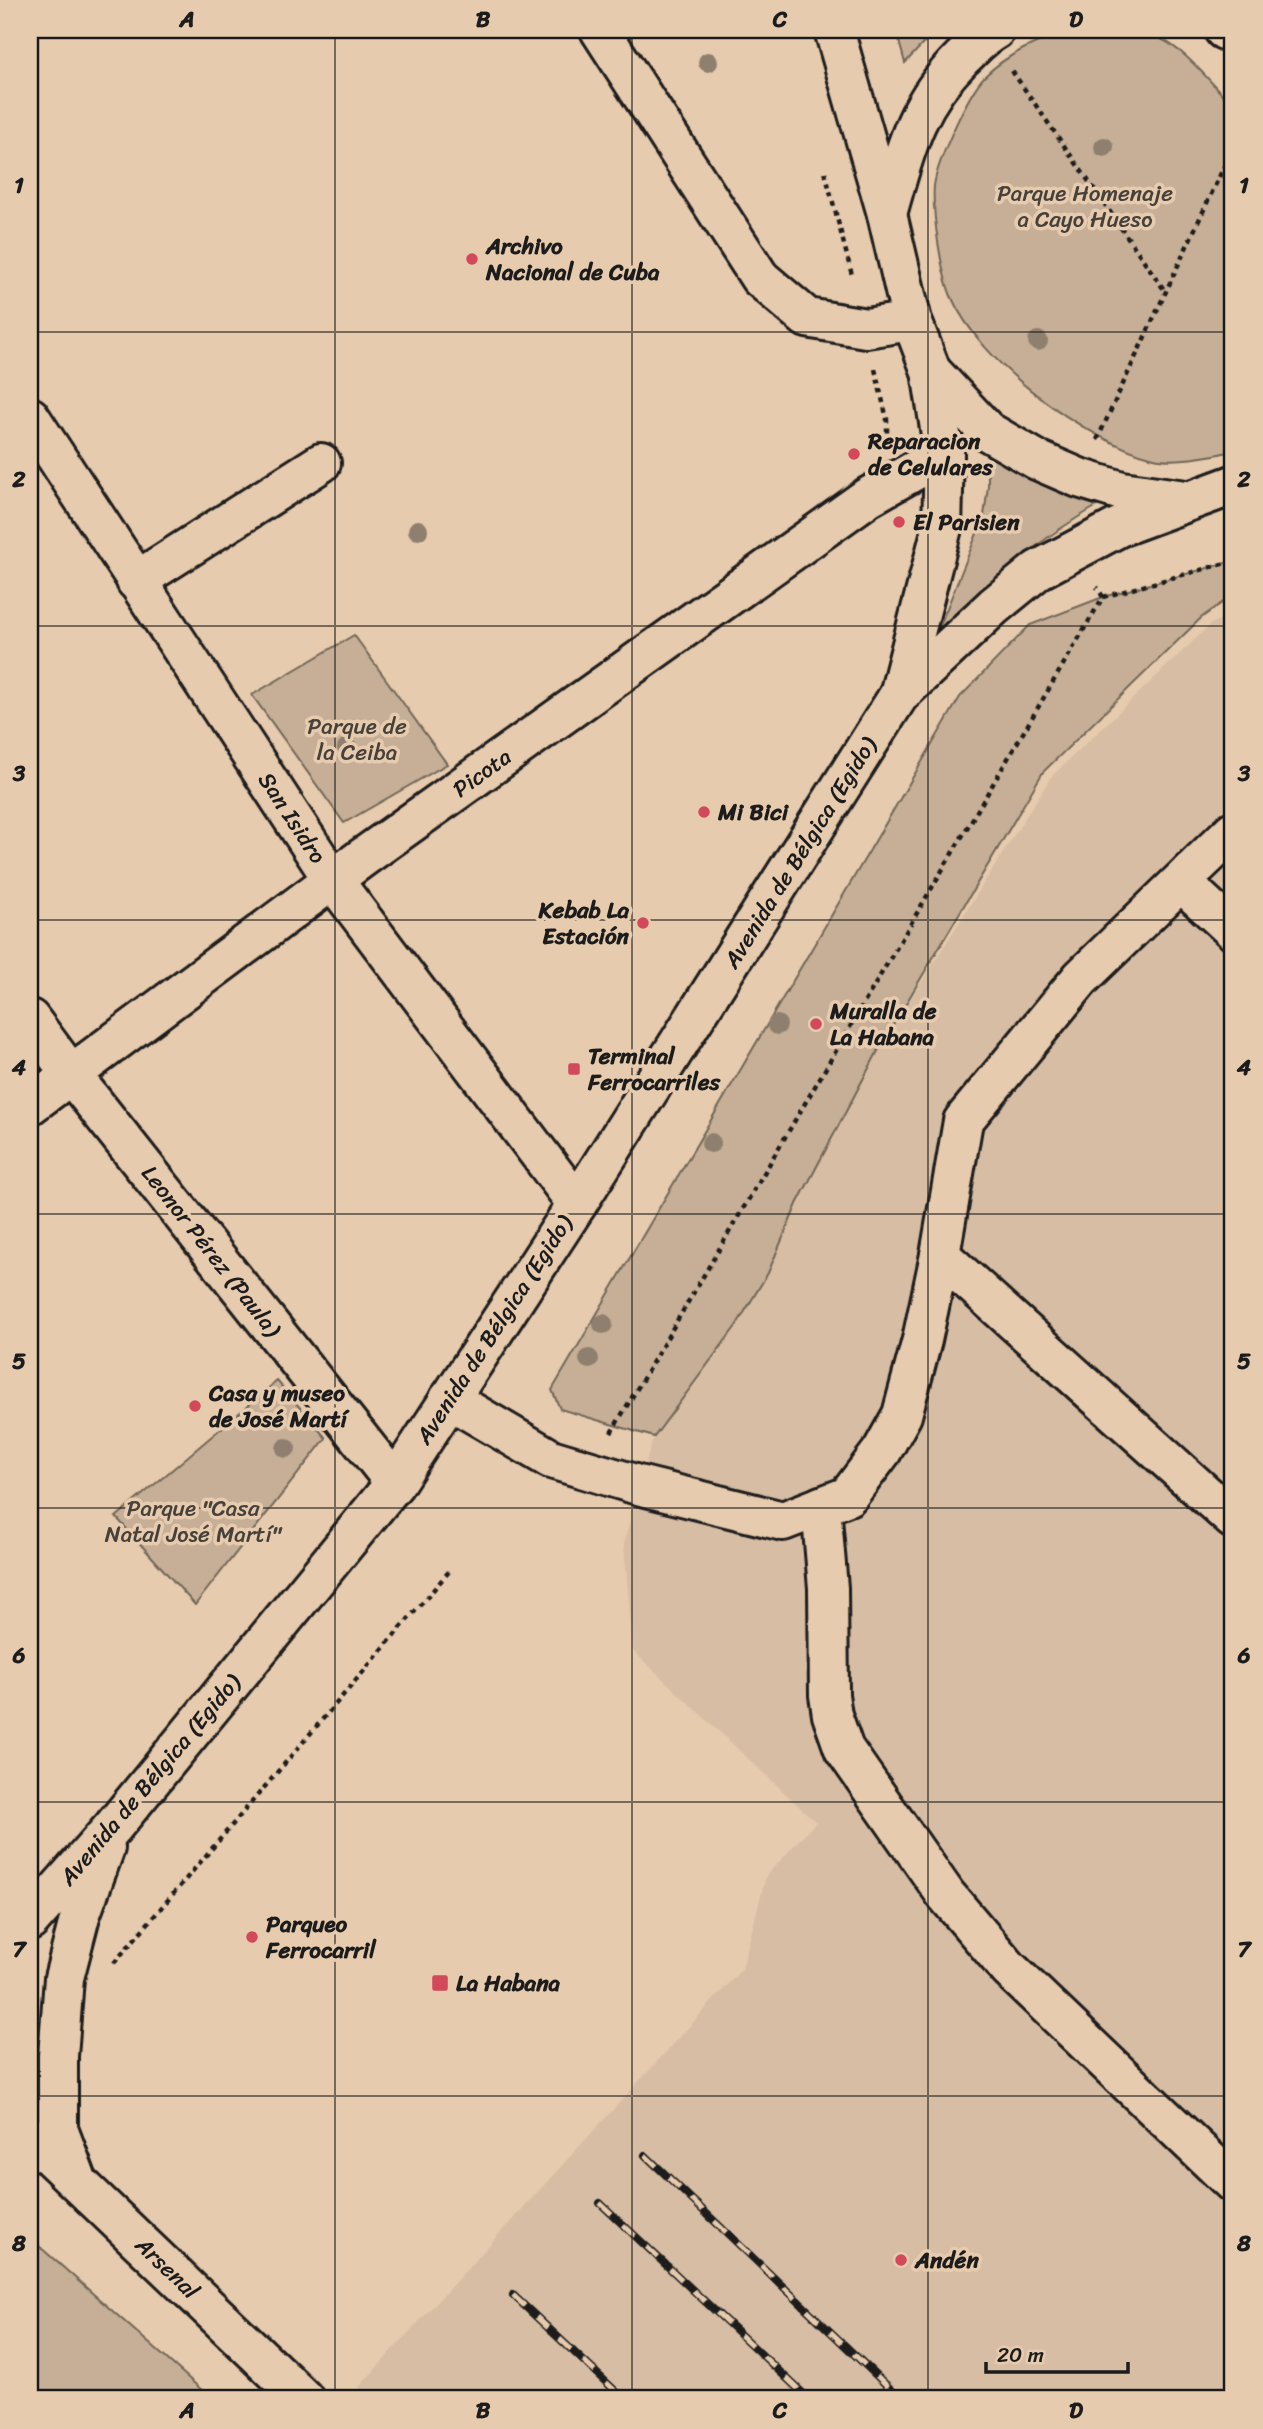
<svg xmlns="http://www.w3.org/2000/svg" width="1263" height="2429" font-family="Sriracha,sans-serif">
<rect width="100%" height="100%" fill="#e7cbae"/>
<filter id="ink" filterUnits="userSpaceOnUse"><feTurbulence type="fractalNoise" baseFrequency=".0143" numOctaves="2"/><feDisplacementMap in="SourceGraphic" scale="14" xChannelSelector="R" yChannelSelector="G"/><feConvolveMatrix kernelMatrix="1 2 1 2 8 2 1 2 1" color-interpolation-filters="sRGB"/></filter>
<g filter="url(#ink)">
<!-- built -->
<polygon fill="#d7bda3" points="1233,612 1233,2399 372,2399 359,2387 742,1969 766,1876 816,1822 633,1651 624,1544 638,1485 654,1437 736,1326 768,1273 797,1204 879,1049 1051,777 1211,624"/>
<!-- green -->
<g fill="#c6af96" stroke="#716659" stroke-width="2">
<polygon points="896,30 936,30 905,63"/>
<path d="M1068 30C1089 30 1114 26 1135 30 1178 37 1204 76 1233 106V451C1213 456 1174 463 1154 458 1084 440 980 363 951 296 941 272 932 212 934 186 937 162 968 93 985 76 1008 53 1039 41 1068 30Z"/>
<path d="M988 450C1025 478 1052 492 1097 506 1033 542 990 584 937 633L984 516 988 486Z"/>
<polygon points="1233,561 1233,595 1201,618 1043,772 879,1049 797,1204 768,1273 736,1326 654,1437 560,1409 552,1390 960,697 1030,625 1103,597"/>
<polygon points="354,635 447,764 344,823 252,695"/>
<polygon points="277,1381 326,1438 195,1605 116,1517"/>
<polygon points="30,2237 30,2238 212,2399 30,2399"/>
</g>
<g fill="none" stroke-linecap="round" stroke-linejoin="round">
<defs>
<g id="minor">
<polyline points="600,30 760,278 807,318 866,328 912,321"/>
<polyline points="30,417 333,880 577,1204"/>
<polyline points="136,581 321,463"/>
<polyline points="1181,882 1233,930"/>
<polyline points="30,1019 70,1073 395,1483"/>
<polyline points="30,1105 362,858 868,497 944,454"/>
<polyline points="940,1255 963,1121 1081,978 1233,831"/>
<polyline points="449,1399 551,1459 638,1485 783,1521 848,1496 882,1451 902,1415 922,1340 940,1255 1233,1519"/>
<polyline points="821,1506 828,1588 829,1695 832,1715 844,1749 946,1895 1009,1969 1233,2183"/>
</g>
<g id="major">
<polyline points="834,30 887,214 912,321 931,371 987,431 1037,460 1079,478 1122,491 1186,500"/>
<polyline points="1224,30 1233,34"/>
<path d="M887 214C905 151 914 106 962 58 973 48 982 37 995 30"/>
<polyline points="899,695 942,528 944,454 931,371"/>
<polyline points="30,1921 113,1827 395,1483 577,1204 899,695 994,606 1038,570 1119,527 1233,485"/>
<polyline points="30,2137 304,2399"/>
<polyline points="76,2177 58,2129 58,2056 64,1978 80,1916 105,1848"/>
</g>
</defs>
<!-- minor casing -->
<use href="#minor" stroke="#1c1c1c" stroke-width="44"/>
<!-- major casing -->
<use href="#major" stroke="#1c1c1c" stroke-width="44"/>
<!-- path -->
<g stroke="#1c1c1c" stroke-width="4.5" stroke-dasharray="5 5" stroke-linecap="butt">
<polyline points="1012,71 1165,291"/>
<polyline points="825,172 852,275"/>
<polyline points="875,369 887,419 887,436"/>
<polyline points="1097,440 1233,147"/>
<polyline points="1103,597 1233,561"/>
<polyline points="611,1433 1103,597 1097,587"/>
<polyline points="114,1963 452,1568"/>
<polyline points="30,2396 33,2399"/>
</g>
<!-- minor -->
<use href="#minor" stroke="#e7cbae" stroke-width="38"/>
<!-- major -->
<use href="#major" stroke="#e7cbae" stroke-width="38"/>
<defs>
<g id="rail">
<polyline points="645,2155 901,2399"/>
<polyline points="600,2203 809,2399"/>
<polyline points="513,2295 624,2399"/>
</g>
</defs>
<!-- rail casing -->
<use href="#rail" stroke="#1c1c1c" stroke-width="8"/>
<!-- rail -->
<use href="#rail" stroke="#e7cbae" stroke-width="5" stroke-dasharray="16" stroke-linecap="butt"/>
</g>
<!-- trees -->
<g fill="#8e7f6e">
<circle cx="708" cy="62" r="10"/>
<circle cx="1104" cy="147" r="10"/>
<circle cx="1038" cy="341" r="10"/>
<circle cx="418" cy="530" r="10"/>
<circle cx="347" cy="748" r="10"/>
<circle cx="777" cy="1025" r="10"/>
<circle cx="711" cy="1143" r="10"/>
<circle cx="603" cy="1324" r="10"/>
<circle cx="589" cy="1359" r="10"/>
<circle cx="286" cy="1448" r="10"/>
</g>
</g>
<!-- grid -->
<path fill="none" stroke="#1c1c1c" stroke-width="2" stroke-opacity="0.55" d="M335 30V2399M632 30V2399M928 30V2399M30 332H1233M30 626H1233M30 920H1233M30 1214H1233M30 1508H1233M30 1802H1233M30 2096H1233"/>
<!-- markers -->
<g fill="#d1495b" stroke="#e7cbae" stroke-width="2.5">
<circle cx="472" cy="259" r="7"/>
<circle cx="854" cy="454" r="7"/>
<circle cx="899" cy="522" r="7"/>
<circle cx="704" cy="812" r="7"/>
<circle cx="643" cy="923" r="7"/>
<circle cx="816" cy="1024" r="7"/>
<rect x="567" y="1062" width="14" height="14" rx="3.5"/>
<circle cx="195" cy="1406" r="7"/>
<circle cx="252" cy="1937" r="7"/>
<rect x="431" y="1974" width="18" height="18" rx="3.5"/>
<circle cx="901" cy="2260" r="7"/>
</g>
<g text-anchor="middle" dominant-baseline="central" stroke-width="7" stroke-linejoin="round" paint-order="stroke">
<!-- park labels -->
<g font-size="23" fill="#46413a" stroke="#e7cbae">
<text x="1085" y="193">Parque Homenaje<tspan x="1085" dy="26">a Cayo Hueso</tspan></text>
<text x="357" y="726">Parque de<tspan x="357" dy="26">la Ceiba</tspan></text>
<text x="193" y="1508">Parque "Casa<tspan x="193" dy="26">Natal José Martí"</tspan></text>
</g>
<!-- poi labels -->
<g font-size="23" font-weight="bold" fill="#1c1c1c" stroke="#e7cbae" text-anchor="start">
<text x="486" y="246">Archivo<tspan x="486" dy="26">Nacional de Cuba</tspan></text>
<text x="868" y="441">Reparacion<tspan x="868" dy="26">de Celulares</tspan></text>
<text x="913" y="522">El Parisien</text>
<text x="718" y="812">Mi Bici</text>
<text x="629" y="910" text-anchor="end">Kebab La<tspan x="629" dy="26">Estación</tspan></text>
<text x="830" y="1011">Muralla de<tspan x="830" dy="26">La Habana</tspan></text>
<text x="588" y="1056">Terminal<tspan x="588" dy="26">Ferrocarriles</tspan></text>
<text x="209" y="1393">Casa y museo<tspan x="209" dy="26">de José Martí</tspan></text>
<text x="266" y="1924">Parqueo<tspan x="266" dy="26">Ferrocarril</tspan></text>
<text x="456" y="1983">La Habana</text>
<text x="915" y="2260">Andén</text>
</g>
<!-- street labels -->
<g font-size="23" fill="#1c1c1c" stroke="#e7cbae">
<text transform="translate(482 773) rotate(-36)">Picota</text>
<text transform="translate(292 818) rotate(57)">San Isidro</text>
<text transform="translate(800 853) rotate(-58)">Avenida de Bélgica (Egido)</text>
<text transform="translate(211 1251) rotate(52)">Leonor Pérez (Paula)</text>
<text transform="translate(494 1330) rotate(-57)">Avenida de Bélgica (Egido)</text>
<text transform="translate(150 1780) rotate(-50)">Avenida de Bélgica (Egido)</text>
<text transform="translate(167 2268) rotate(44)">Arsenal</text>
</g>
</g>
<!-- margin -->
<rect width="1263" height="2429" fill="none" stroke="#e7cbae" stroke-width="77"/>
<!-- scale -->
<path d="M986 2362v10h142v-10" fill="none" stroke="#1c1c1c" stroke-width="3.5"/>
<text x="997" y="2362" font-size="21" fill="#1c1c1c" stroke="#e7cbae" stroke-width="5" paint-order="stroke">20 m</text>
<rect x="38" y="38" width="1186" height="2352" fill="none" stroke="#1c1c1c" stroke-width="2.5"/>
<g font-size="23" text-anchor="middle" font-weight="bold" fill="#1c1c1c">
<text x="187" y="27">A</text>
<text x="483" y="27">B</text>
<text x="780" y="27">C</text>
<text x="1076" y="27">D</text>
<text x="19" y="193">1</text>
<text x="1244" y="193">1</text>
<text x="19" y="487">2</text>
<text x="1244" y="487">2</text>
<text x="19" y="781">3</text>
<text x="1244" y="781">3</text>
<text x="19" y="1075">4</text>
<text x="1244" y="1075">4</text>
<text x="19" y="1369">5</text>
<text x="1244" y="1369">5</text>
<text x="19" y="1663">6</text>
<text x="1244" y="1663">6</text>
<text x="19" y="1957">7</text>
<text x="1244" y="1957">7</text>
<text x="19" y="2251">8</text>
<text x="1244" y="2251">8</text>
<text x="187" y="2418">A</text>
<text x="483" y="2418">B</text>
<text x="780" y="2418">C</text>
<text x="1076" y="2418">D</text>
</g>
</svg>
